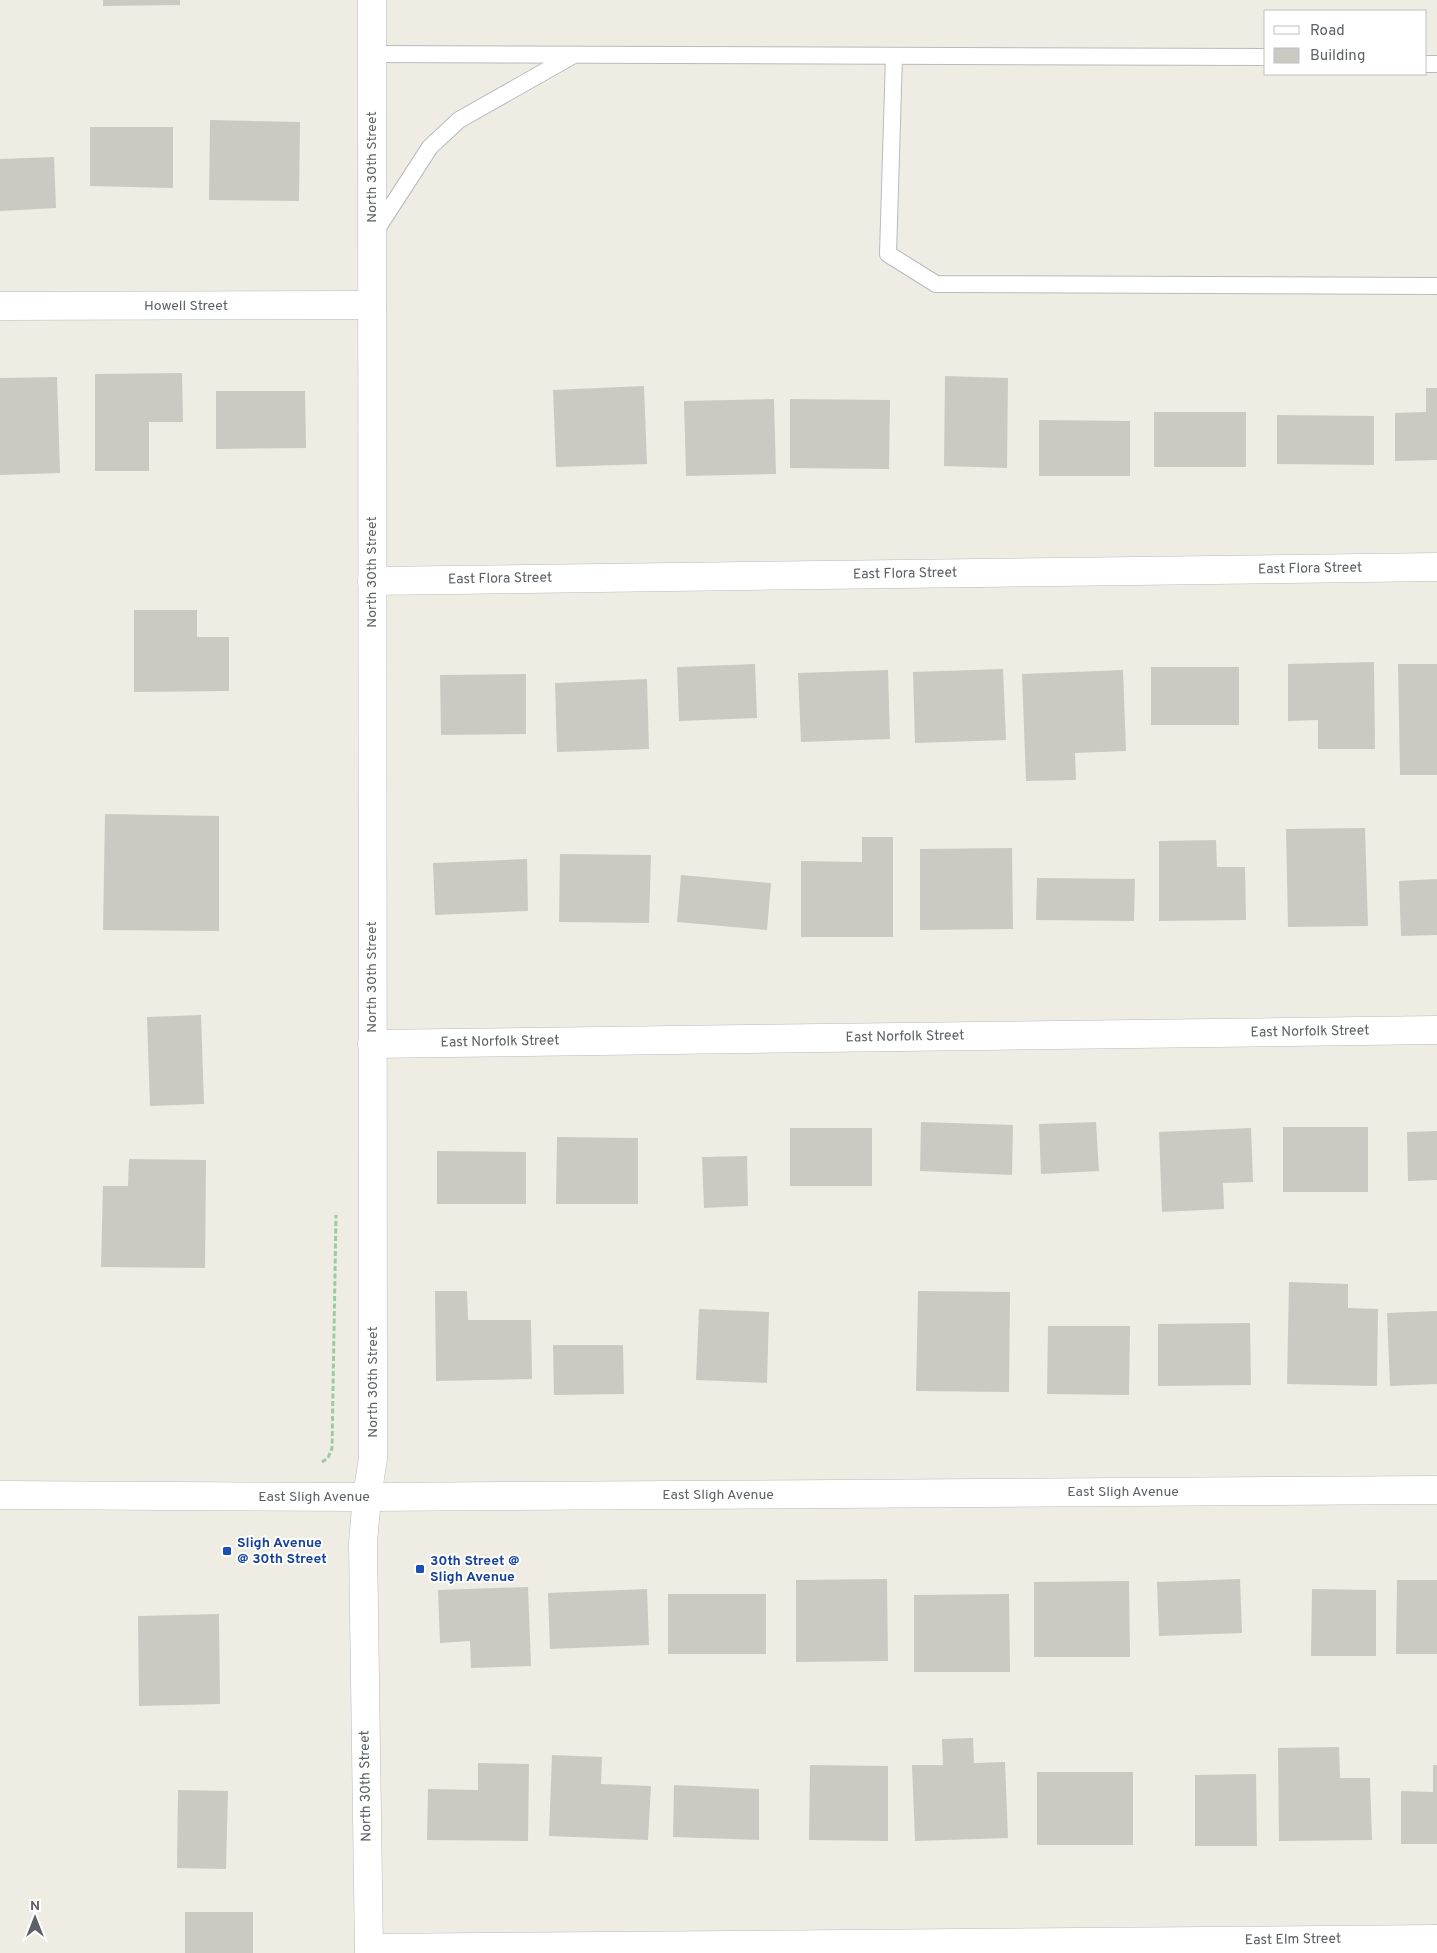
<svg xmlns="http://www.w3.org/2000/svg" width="1437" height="1953" font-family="Overpass,sans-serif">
<rect width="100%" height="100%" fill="#efece4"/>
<!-- building -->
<g fill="#ccc9c3">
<polygon points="103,0 180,0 180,5 103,6"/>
<polygon points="210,120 300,122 299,201 209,200"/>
<polygon points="90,127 173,127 173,188 90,186"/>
<polygon points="54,157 56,208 0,211 0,159"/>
<polygon points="182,373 183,422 149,422 149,471 95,471 95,374"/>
<polygon points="945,376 1008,378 1007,468 944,466"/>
<polygon points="57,377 60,473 0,475 0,378"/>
<polygon points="644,386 647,464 556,467 553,390"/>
<polygon points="1426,388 1437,388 1437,460 1395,461 1395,413 1426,412"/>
<polygon points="216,391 305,391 306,448 216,449"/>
<polygon points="774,399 776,474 686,476 684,401"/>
<polygon points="790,399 890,400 889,469 790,468"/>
<rect x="1154" y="412" width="92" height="55"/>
<polygon points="1277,415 1374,416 1374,465 1277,464"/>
<polygon points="1039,420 1130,421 1130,476 1039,476"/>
<polygon points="134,610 197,610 197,637 229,637 229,691 134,692"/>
<polygon points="1374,662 1375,749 1318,749 1318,720 1288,721 1288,664"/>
<polygon points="755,664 757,718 679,721 677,667"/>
<polygon points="1398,664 1437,664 1437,775 1400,775"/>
<rect x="1151" y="667" width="88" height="58"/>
<polygon points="1003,669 1006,740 915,743 913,672"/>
<polygon points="888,670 890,739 801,742 798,673"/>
<polygon points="1123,670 1126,751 1075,753 1076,780 1026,781 1022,674"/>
<polygon points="526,674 526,734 441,735 440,675"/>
<polygon points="647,679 649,749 557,752 555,683"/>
<polygon points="105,814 219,816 219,931 103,930"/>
<polygon points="1365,828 1368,926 1288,927 1286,829"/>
<polygon points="862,837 893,837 893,937 801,937 801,861 862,862"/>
<polygon points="1216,840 1217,867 1245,867 1246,920 1159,921 1159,841"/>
<polygon points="1012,848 1013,929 920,930 920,849"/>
<polygon points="560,854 651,855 649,923 559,922"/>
<polygon points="527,859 528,911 435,915 433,863"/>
<polygon points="681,875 771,883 767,930 677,922"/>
<polygon points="1037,878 1135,879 1134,921 1036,920"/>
<polygon points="1437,879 1437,935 1401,936 1399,881"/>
<polygon points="201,1015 204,1104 150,1106 147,1017"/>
<polygon points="921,1122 1013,1125 1012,1175 920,1171"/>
<polygon points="1096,1122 1099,1171 1041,1174 1039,1124"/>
<rect x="1283" y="1127" width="85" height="65"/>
<rect x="790" y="1128" width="82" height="58"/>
<polygon points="1251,1128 1253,1182 1223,1183 1224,1209 1162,1212 1159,1132"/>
<polygon points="1437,1131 1437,1180 1408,1181 1407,1132"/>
<polygon points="557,1137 638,1138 638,1204 556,1204"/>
<polygon points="437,1151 526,1152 526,1204 437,1204"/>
<polygon points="747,1156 748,1206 704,1208 702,1157"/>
<polygon points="129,1159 206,1160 205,1268 101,1267 103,1186 128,1186"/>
<polygon points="1289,1282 1348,1284 1348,1308 1378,1309 1377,1386 1287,1384"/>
<polygon points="435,1291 467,1291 468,1320 531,1320 532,1379 436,1381"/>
<polygon points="918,1291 1010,1292 1009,1392 916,1391"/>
<polygon points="699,1309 769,1312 767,1383 696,1380"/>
<polygon points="1437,1311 1437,1384 1390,1386 1387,1313"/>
<polygon points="1250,1323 1251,1385 1158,1386 1158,1324"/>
<polygon points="1048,1326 1130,1326 1129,1395 1047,1394"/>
<polygon points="553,1345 623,1345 624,1394 554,1395"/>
<polygon points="887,1579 888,1661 796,1662 796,1580"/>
<polygon points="1240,1579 1242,1633 1159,1636 1157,1582"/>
<polygon points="1397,1580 1437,1580 1437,1654 1396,1654"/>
<polygon points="1129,1581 1130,1657 1034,1657 1034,1582"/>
<polygon points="528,1587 531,1666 471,1668 470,1641 440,1643 438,1590"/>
<polygon points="647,1589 649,1645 550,1649 548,1593"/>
<polygon points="1312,1589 1376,1590 1376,1656 1311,1656"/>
<rect x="668" y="1594" width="98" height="60"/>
<polygon points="1009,1594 1010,1672 914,1672 914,1595"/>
<polygon points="219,1614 220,1704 139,1706 138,1616"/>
<polygon points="973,1738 974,1763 1005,1762 1008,1838 915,1841 912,1765 943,1765 942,1739"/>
<polygon points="1339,1747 1340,1778 1370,1778 1372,1840 1279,1841 1278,1748"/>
<polygon points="552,1755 602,1757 601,1784 651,1786 648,1840 549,1836"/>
<polygon points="478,1763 529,1764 528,1841 427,1840 428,1789 478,1790"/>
<polygon points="810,1765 888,1766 888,1841 809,1840"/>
<polygon points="1433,1765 1437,1765 1437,1844 1401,1844 1401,1791 1433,1792"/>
<rect x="1037" y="1772" width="96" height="73"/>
<polygon points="1256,1774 1257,1846 1195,1846 1195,1775"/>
<polygon points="674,1785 759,1789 759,1840 673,1837"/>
<polygon points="178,1790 228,1791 226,1869 177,1868"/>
<rect x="185" y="1912" width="68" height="41"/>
</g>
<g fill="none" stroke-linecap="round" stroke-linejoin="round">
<defs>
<g id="service">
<polyline points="372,54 1266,57"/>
<polyline points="894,56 888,254 936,284 1437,286"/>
<polyline points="1426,64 1437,64"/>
<polyline points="375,232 430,147 459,120 572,56"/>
</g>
<g id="minor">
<polyline points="0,306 372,305"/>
<polyline points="372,1044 1437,1030"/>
<polyline points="367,1497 373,1458 372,0"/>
<polyline points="369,1948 1437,1939"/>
</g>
<g id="tertiary">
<polyline points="372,581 1437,567"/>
<polyline points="0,1495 367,1497 1437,1490"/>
<polyline points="367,1497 363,1543 369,1953"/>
</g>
</defs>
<!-- service casing -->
<use href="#service" stroke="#b6bbbf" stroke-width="18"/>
<!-- minor casing -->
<use href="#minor" stroke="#b6bbbf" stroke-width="29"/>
<!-- tertiary casing -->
<use href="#tertiary" stroke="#b6bbbf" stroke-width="29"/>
<!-- path -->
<polyline stroke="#99cca3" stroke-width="3" stroke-dasharray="5 2.5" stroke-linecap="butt" points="322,1462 328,1458 332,1448 336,1215"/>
<!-- service -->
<use href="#service" stroke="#fff" stroke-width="16"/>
<!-- minor -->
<use href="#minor" stroke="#fff" stroke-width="28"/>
<!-- tertiary -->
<use href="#tertiary" stroke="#fff" stroke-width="28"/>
</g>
<!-- markers -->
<g fill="#1a4fb4" stroke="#fff" stroke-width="2">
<rect x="222" y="1546" width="10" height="10" rx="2.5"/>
<rect x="415" y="1564" width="10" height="10" rx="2.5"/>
</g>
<g text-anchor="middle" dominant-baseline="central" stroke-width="4" stroke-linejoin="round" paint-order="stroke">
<!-- street labels -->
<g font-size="14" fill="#5c6165" stroke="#fff">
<text transform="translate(372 167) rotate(-90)">North 30th Street</text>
<text x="186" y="306">Howell Street</text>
<text transform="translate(1310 569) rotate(-1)">East Flora Street</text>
<text transform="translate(372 572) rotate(-90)">North 30th Street</text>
<text transform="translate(905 574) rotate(-1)">East Flora Street</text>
<text transform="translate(500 579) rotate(-1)">East Flora Street</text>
<text transform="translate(372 977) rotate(-90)">North 30th Street</text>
<text transform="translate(1310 1032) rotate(-1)">East Norfolk Street</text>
<text transform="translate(905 1037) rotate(-1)">East Norfolk Street</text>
<text transform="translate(500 1042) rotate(-1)">East Norfolk Street</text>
<text transform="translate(373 1382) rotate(-90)">North 30th Street</text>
<text x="1123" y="1492">East Sligh Avenue</text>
<text x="718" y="1495">East Sligh Avenue</text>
<text x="314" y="1497">East Sligh Avenue</text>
<text transform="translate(366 1786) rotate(-91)">North 30th Street</text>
<text transform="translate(1293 1940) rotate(-1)">East Elm Street</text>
</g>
<!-- transit labels -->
<g font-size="14" font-weight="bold" fill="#164399" stroke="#fff" text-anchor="start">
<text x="237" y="1543">Sligh Avenue<tspan x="237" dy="16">@ 30th Street</tspan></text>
<text x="430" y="1561">30th Street @<tspan x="430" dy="16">Sligh Avenue</tspan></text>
</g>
</g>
<!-- legend -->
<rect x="1264" y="10" width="162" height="65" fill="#ffffff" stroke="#bec0c1"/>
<rect x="1274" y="26" width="25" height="8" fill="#ffffff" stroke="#bec0c1"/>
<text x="1310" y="35" font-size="15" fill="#5c6165">Road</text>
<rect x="1274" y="48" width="25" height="15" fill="#ccc9c3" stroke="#bec0c1"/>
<text x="1310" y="60" font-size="15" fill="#5c6165">Building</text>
<!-- north arrow -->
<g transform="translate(35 1918)" stroke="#ffffff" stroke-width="4" paint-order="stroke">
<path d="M0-4L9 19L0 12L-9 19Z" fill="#5c6165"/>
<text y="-8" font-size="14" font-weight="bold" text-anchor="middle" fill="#5c6165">N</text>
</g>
</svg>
